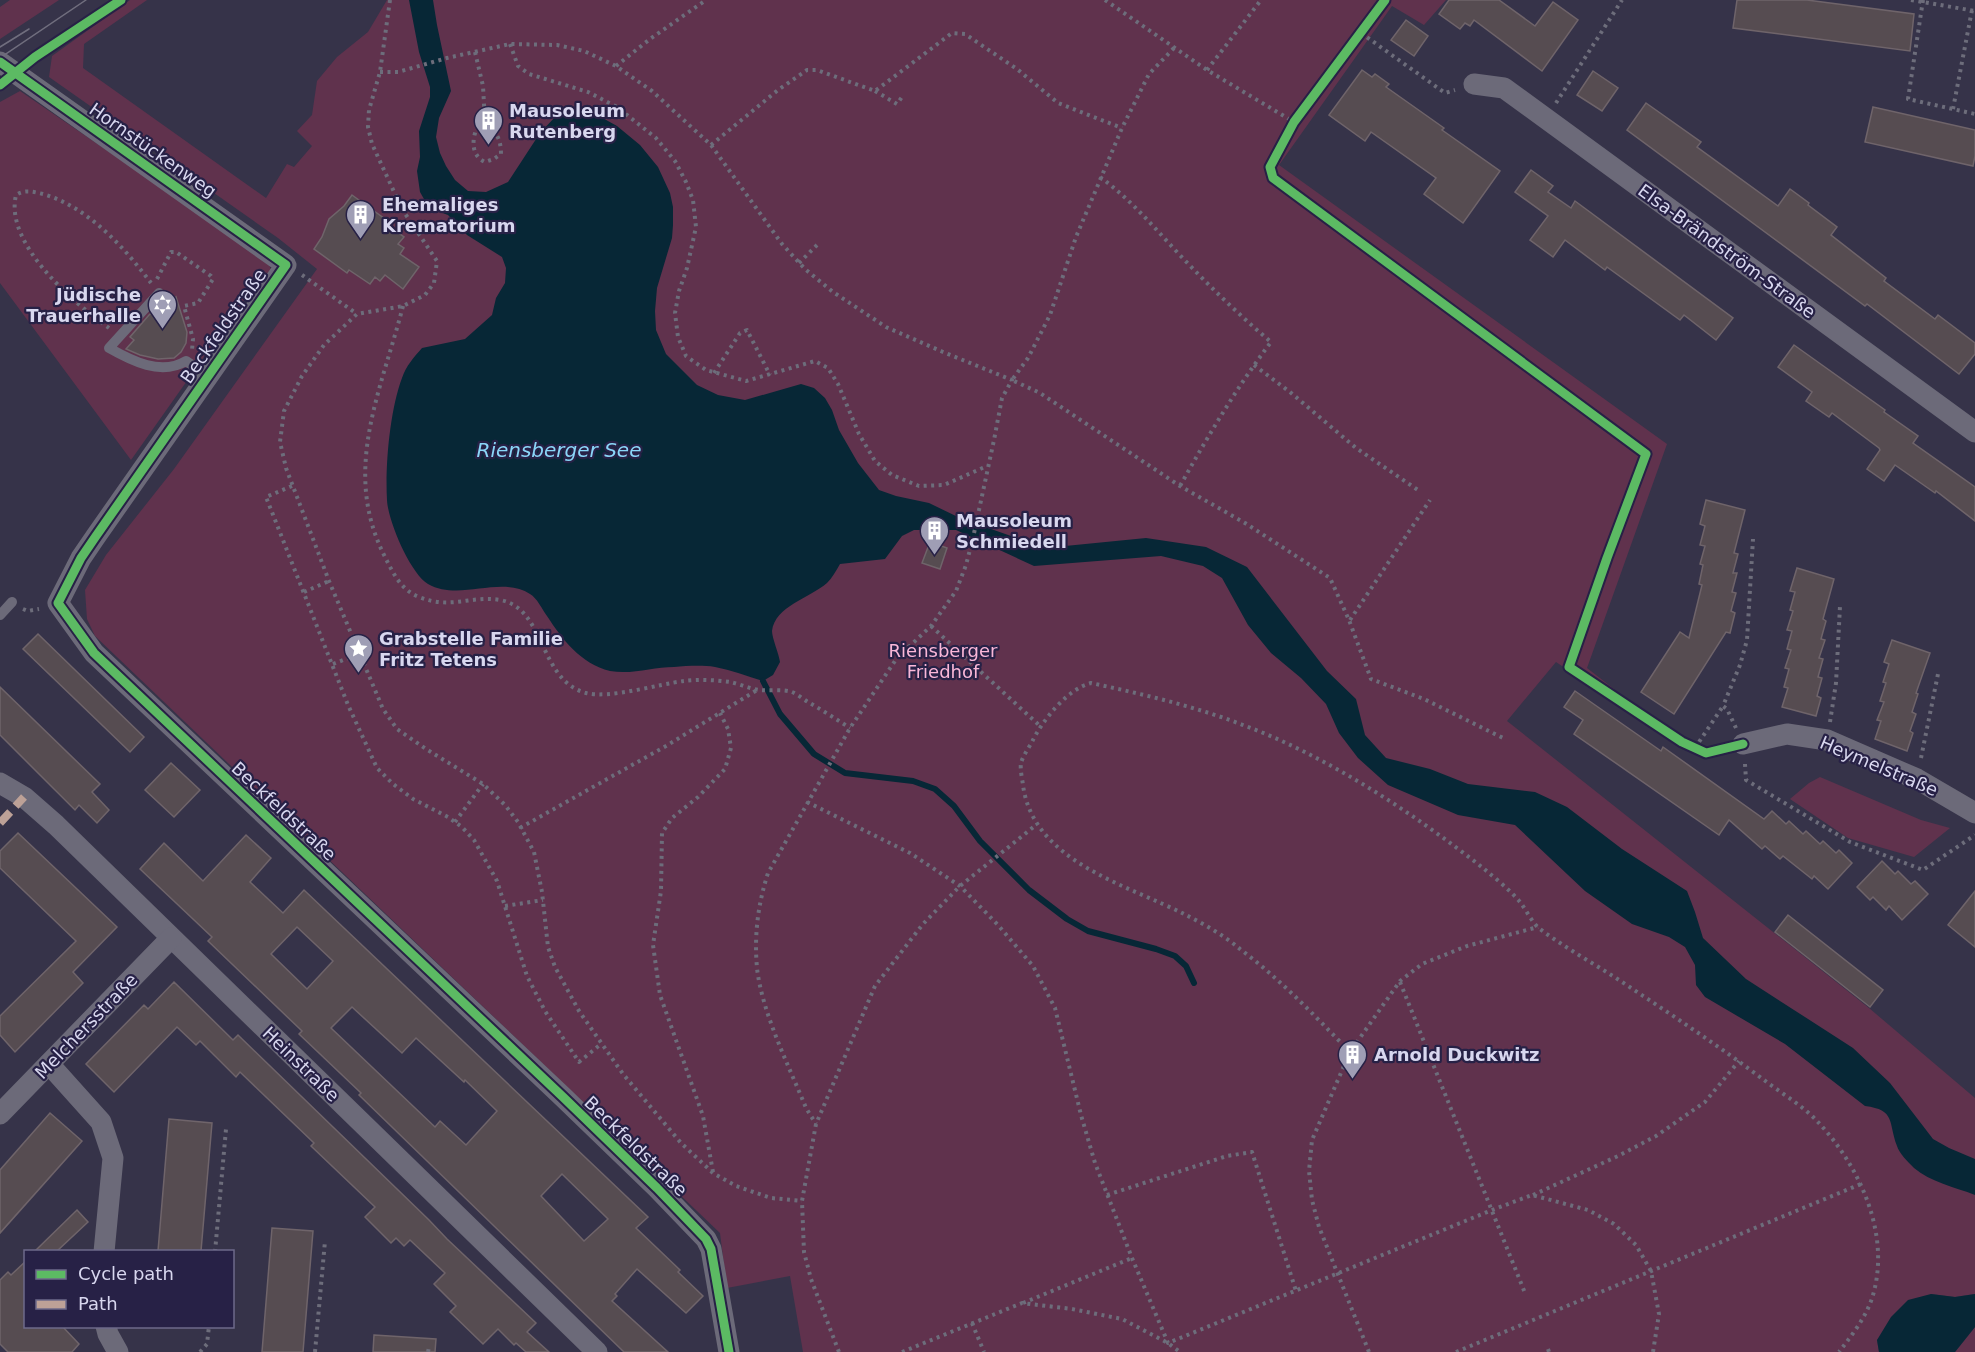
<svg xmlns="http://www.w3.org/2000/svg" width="1975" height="1352" font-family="'DejaVu Sans',sans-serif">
<rect width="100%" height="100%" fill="#363349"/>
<!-- green -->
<g fill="#60324d">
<polygon points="10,0 59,0 0,39 0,7"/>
<polygon points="130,0 147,0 84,44 83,68 266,198 287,164 294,167 312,146 297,131 312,115 317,81 337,57 368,32 387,0 1446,0 1424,25 1392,6 1279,165 1667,444 1587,668 1614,689 1608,697 1556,662 1507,721 1869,1008 1975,1098 1975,1294 1955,1297 1931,1294 1877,1340 1879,1352 803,1352 790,1276 727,1288 720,1233 95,636 87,619 85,590 106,555 174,469 317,269 278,238 49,77 52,56"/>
<polygon points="20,91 267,260 273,274 269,282 259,279 131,460 0,283 0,102"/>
<polygon points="1820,777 1921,820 1950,828 1914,857 1848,838 1790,799 1809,783"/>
<polygon points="1975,1327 1975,1352 1955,1352"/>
</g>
<!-- water -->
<g fill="#072736">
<path d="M409 0H433L437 25 451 91 439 118 436 137 440 153 446 166 455 180 468 191 486 192 508 182 540 133 556 116 581 109 599 116 617 126 640 145 658 167 670 193 673 207V225L672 238 657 288 655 311 656 330 666 354 697 385 718 395 745 400 801 384 814 388 825 398 832 410 839 430 858 463 879 490 896 496 929 503 960 518 1045 548 1146 538 1206 547 1247 567 1327 671 1356 699 1365 735 1386 758 1430 769 1468 784 1535 792 1567 807 1622 849 1687 891 1695 912 1703 938 1746 979 1853 1048 1890 1083 1933 1139 1949 1148 1975 1159V1195C1955 1187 1930 1182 1914 1168 1908 1162 1899 1153 1897 1146 1888 1122 1896 1110 1865 1106L1785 1044 1705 997 1696 985 1695 965 1685 947 1669 937 1632 924 1585 891 1515 825 1458 815 1388 785 1358 758 1339 733 1326 704 1301 678 1271 653 1248 625 1222 578 1203 566 1161 556 1034 566 956 530H914L902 536 885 559 840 564C836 571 832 578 827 583 810 598 775 606 772 631 772 638 779 654 780 662L773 675 763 681C747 676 731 670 715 667 702 665 687 666 674 667 653 667 632 675 610 671 581 664 562 639 547 616 542 609 537 598 530 594 500 575 460 602 428 584 410 573 388 521 387 500 385 465 390 410 402 378 406 366 414 357 422 348L465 339 492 315 496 298 505 283 506 268 502 257 467 235 448 215 429 208 420 192 417 171 420 157 419 131 430 97V87L419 52Z"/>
<polygon points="1931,1294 1955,1297 1975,1294 1975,1327 1955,1352 1879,1352 1877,1340 1891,1317 1908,1300"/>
</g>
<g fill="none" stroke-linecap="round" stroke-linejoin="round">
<!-- stream -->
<polyline stroke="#072736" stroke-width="6" points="763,681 780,714 814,754 845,773 913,781 935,789 954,806 980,841 1029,890 1067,919 1088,931 1156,949 1175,956 1186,966 1194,983"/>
</g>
<!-- building -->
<g fill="#564c51" stroke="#6f646a" stroke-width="1.5" fill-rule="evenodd">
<polygon points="1449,0 1499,0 1535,26 1553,2 1578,20 1542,71 1474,20 1470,26 1465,23 1460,29 1439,14"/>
<polygon points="1737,0 1807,0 1914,14 1910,51 1733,28"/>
<polygon points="1406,20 1428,36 1414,56 1391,40"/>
<polygon points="1362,70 1372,77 1375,74 1389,84 1386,87 1444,128 1442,130 1500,171 1463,223 1424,194 1436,178 1371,132 1365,141 1329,115"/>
<polygon points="1593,71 1618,88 1602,111 1577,95"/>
<polygon points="1646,103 1701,142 1697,147 1778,206 1790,189 1809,203 1808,205 1837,227 1831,235 1886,278 1884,281 1935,319 1938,315 1975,343 1975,354 1959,374 1867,304 1865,306 1627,130"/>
<polygon points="1873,107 1975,130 1975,156 1973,166 1865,142"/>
<polygon points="1531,170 1553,186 1548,192 1571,208 1575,201 1733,318 1716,340 1684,315 1680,320 1607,267 1605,270 1565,240 1553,257 1530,240 1548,216 1515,192"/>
<polygon points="352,195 385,219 383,222 404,237 398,244 404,248 400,254 419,267 403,289 385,275 380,281 375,277 370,284 349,270 347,273 314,249 322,237 329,219 344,206"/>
<polygon points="176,297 187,332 186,343 181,352 174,358 158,359 140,355 126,349 134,340 130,337 149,315 162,304 165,309"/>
<polygon points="1794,345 1885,410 1884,412 1918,436 1913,443 1975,487 1975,521 1936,491 1935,493 1895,465 1884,481 1867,469 1880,450 1879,448 1832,413 1829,417 1806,401 1812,392 1778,367"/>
<polygon points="1706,500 1745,510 1734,553 1738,554 1733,573 1737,573 1732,592 1736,593 1731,611 1735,613 1730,633 1726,632 1674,714 1641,692 1680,632 1689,638 1702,585 1699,584 1703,565 1700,564 1705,546 1700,545 1705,526 1700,524"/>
<polygon points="930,542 947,548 940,569 922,563"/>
<polygon points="1797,568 1834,579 1823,619 1826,621 1821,639 1825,640 1819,658 1823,659 1818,677 1822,678 1817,696 1821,698 1816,716 1782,707 1788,688 1784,687 1789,669 1785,668 1791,650 1787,649 1792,631 1787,630 1793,611 1790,610 1795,592 1790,591"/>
<polygon points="38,634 144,737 130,752 23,649"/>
<polygon points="1892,640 1930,653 1916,693 1918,694 1912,712 1916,714 1910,731 1913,733 1907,751 1875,739 1881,721 1877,720 1884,702 1880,701 1886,683 1883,682 1889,664 1884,662"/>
<polygon points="0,687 100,784 92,792 109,810 97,823 79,805 75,810 0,735"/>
<polygon points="1575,691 1661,751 1663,747 1764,819 1772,811 1786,824 1789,821 1803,834 1806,831 1820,844 1823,841 1836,853 1839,850 1852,863 1828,889 1814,876 1812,879 1783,856 1780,859 1765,846 1762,849 1729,820 1719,835 1574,734 1583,720 1564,707"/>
<polygon points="171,763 200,790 174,817 145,790"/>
<polygon points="18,833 117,927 73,972 83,983 15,1052 0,1035 0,1016 76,941 0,868 0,851"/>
<path d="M246 835 271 858 250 882 283 913 304 890 648 1217 636 1228 680 1270 678 1272 703 1296 686 1313 637 1269 615 1294 617 1296 612 1301 668 1352H624L359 1095 361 1093 299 1034 302 1031 208 941 212 937 140 869 164 843 203 881ZM297 927 333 961 307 989 271 954ZM352 1007 402 1053 416 1038 464 1082 465 1080 497 1111 466 1145 440 1121 435 1127 331 1028ZM562 1174 608 1219 584 1241 541 1196Z"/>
<polygon points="1882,861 1895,874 1898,871 1911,884 1915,881 1928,894 1902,920 1889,906 1886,910 1873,897 1870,900 1857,887"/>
<polygon points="1975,891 1975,947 1948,925"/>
<polygon points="1788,915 1883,990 1870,1007 1775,932"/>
<polygon points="174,982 233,1040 238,1035 429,1220 447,1239 536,1323 527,1332 549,1352 526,1352 516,1343 514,1345 498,1329 483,1344 450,1312 456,1306 434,1284 445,1273 410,1240 404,1246 396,1238 391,1243 365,1217 375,1207 311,1146 314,1143 240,1072 236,1077 200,1041 196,1045 177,1027 114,1092 86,1064 144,1005 148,1009"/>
<polygon points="50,1113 82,1141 0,1233 0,1170"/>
<polygon points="169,1119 212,1123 201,1251 158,1251"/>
<polygon points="77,1210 88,1222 57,1251 35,1251"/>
<polygon points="272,1228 313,1231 303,1352 262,1352"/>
<polygon points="26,1261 26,1326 62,1326 79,1344 72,1352 8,1352 0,1344 0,1280 8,1272 11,1275"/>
<polygon points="374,1335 436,1339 435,1352 373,1352"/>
</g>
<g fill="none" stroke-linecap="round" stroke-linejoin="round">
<!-- path -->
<g stroke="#6d6d7b" stroke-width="4" stroke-dasharray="3 4.5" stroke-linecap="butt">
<polyline points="390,0 380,72 369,110 368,127 372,144 402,209 437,261 434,283 425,295 403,306 357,314 324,345 302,376 284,411 280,442 286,468 329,581 383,709 397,729 426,749 483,784 505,805 518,822 534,852 542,892 548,947 555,967 579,1011 623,1074 681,1143 713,1173 736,1186 771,1198 802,1201"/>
<polyline points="1105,0 1207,70 1294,122"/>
<polyline points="1911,0 1975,11"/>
<polyline points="1923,0 1908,99 1975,114"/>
<polyline points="1361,33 1445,93 1455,90"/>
<polyline points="510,44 518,66 529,74 588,92 617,107 656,138 675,161 686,182 693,200 696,227 687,268 679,291 675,313 678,337 686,356 706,370 746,381 815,361 828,368 838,384 859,434 875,461 892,475 919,486 944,485 987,466"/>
<polyline points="1174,48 1149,74 1122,128 1076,237 1050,315 1028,358 1012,380 1040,393 1180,486 1245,523 1330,578 1349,620 1371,679 1424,699 1503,738"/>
<path d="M475 52 483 86 485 122C496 131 501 139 501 154L494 159 485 162C470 155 472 138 478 125L485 122"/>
<polyline points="616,66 650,39 706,0"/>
<polyline points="1207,70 1261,0"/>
<path d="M380 72H398L447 58 510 44 557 45 584 51 616 66 652 91 711 145 782 244 805 269 833 292 886 327 943 352 1012 380 1002 398 994 440 973 538 966 565 956 591 931 626 897 658 850 728 768 873C758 904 754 935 757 968 762 1013 789 1066 806 1108L816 1124"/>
<polyline points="875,91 897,104 902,97"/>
<polyline points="1556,103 1622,0"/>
<polyline points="1953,109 1972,10"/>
<polyline points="711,145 778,90 807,70 817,70 875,91 952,33 965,34 1017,69 1058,103 1122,128"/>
<path d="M1100 177C1129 198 1152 225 1177 252 1207 284 1238 314 1271 342 1237 387 1208 436 1180 486"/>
<polyline points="799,263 817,245"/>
<polyline points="302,275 357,314"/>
<polyline points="157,279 171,252 176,252 211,276 213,279 198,303 184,306 193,339 192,350"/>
<path d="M403 306C381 392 341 471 385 557 393 573 401 590 419 597 451 610 471 595 500 600 546 608 538 680 586 693 610 699 659 684 684 681 698 679 716 680 730 682 740 684 750 689 760 690 770 691 783 689 792 692 797 694 803 699 808 702 822 710 836 719 850 728"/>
<path d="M109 328C74 303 4 244 16 195 25 189 34 192 43 194 88 207 124 247 151 283"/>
<polyline points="1254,365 1290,392 1356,448 1418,490"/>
<polyline points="714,373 740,333 747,330 770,375"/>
<polyline points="292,486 266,497 348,705 377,768 393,784 413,799 448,817 462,827 474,840 497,881 527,976 545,1011 579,1062 601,1044"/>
<polyline points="304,592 329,581"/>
<polyline points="23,609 28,611 39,609"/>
<polyline points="1350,620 1430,500"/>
<polyline points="931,626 1040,726"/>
<polyline points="333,664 359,654"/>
<polyline points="1830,722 1836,683 1840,606"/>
<polyline points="1736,728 1727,709 1723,706 1740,665 1747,640 1753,539"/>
<polyline points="1695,748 1723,706"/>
<polyline points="1921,758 1938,674"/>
<polyline points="1745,764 1746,780 1850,842 1923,870 1975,835"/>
<polyline points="807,802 910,853 960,886 998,925 1033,966 1055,1008 1081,1115 1095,1163 1132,1258 1168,1343 1492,1210 1532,1195 1588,1210 1614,1224 1636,1245 1651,1271 1659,1314 1653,1352"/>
<polyline points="455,822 483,784"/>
<polyline points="520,828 666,746 757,690"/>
<polyline points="505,906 543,900"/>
<polyline points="1400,982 1525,1293"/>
<path d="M1350 1052C1315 1016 1280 979 1240 949 1225 936 1204 924 1186 915 1128 885 1033 862 1023 785 1022 778 1020 769 1021 763 1023 756 1028 749 1032 742 1042 721 1067 689 1091 683 1142 694 1194 706 1243 725 1327 756 1413 813 1483 868 1495 878 1510 890 1520 902 1527 911 1532 923 1540 929 1564 947 1591 962 1616 978 1666 1011 1716 1044 1764 1080 1781 1093 1802 1105 1817 1121 1859 1165 1891 1233 1873 1295 1867 1316 1852 1335 1839 1352"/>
<polyline points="713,1172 703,1116 660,995 653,945 661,891 662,833 672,818 698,797 725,769 731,748 728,729 720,713"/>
<polyline points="1107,1195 1227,1156 1252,1152 1296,1291"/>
<polyline points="1533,1195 1618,1156 1656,1136 1705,1102 1739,1061"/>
<polyline points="215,1252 226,1129"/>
<polyline points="1023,1303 1132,1258"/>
<polyline points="972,1323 984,1352"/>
<polyline points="1548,1349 1549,1352"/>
<polyline points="200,1352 207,1344 209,1326"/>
<polyline points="315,1352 325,1241"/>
<polyline points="428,1352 429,1347"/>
<polyline points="839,1352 811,1279 804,1252 802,1201 816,1124 875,986 923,924 960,886 1036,825"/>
<polyline points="902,1352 1022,1303 1072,1309 1122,1319 1168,1343 1180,1352"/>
<polyline points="1369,1352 1319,1227 1312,1200 1309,1171 1312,1140 1350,1052 1400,981 1422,964 1467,946 1538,927"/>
<polyline points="1456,1352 1861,1184"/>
</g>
<!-- service -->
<g stroke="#6c6a79" stroke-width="10">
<path d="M159 293 109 348C132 361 161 376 186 361L208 376"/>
<polyline points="0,615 12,602"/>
</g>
<!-- minor -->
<g stroke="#6c6a79" stroke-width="21">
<polyline points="0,62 286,265 96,536 81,558 58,603 94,653 563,1097 657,1188 706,1239 711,1249 729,1352"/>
<polyline points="1474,84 1504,88 1975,432"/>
<polyline points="1743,744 1787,734 1827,740 1917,779 1975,813"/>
<polyline points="0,783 24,797 56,825 597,1352"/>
<polyline points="49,1064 101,1122 113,1158 104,1252"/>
<polyline points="0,1114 171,938"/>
<polyline points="106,1326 108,1334 118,1352"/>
</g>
<!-- tram -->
<g stroke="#706e7e" stroke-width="1.5">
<polyline points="0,47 29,29"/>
<polyline points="0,58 86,0"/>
</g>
<!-- quiet -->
<polyline stroke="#bda197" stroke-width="8" stroke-dasharray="15 8" stroke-linecap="butt" points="0,823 24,797"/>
<defs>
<g id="cycleway">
<polyline points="1385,0 1294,122 1270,167 1273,178 1646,454 1607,558 1569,667 1682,742 1706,753 1743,744"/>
<polyline points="0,62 286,265 96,536 81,558 58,603 94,653 563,1097 657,1188 706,1239 711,1249 729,1352"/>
<polyline points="0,85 35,57 121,0"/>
</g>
</defs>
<!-- cycleway casing -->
<use href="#cycleway" stroke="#272146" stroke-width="13"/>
<!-- cycleway -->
<use href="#cycleway" stroke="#5cba63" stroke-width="9"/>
</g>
<!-- icons -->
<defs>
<symbol id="building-pin" viewBox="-11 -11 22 30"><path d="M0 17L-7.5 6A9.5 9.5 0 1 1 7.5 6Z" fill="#9f9eb5" stroke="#272146"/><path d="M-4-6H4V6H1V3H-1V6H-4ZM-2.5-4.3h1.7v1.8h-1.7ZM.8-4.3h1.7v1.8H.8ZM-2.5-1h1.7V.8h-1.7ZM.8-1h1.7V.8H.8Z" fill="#fff"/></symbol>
<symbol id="synagogue-pin" viewBox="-11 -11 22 30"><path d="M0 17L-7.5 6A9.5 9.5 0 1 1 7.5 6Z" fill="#9f9eb5" stroke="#272146"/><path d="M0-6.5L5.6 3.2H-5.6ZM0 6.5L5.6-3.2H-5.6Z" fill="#fff"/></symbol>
<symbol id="sight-pin" viewBox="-11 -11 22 30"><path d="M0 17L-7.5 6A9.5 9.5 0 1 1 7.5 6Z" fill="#9f9eb5" stroke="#272146"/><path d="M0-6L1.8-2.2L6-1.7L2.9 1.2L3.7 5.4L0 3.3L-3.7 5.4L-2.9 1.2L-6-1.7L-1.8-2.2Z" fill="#fff"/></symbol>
</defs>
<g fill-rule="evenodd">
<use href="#building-pin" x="472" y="104" width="33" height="45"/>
<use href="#building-pin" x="344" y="198" width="33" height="45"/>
<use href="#synagogue-pin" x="146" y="288" width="33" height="45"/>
<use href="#building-pin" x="918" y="514" width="33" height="45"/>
<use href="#sight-pin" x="342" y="632" width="33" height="45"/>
<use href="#building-pin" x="1336" y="1038" width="33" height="45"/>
</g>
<g text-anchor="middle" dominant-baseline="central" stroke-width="4.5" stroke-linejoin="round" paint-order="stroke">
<!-- poi labels -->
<g font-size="18" font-weight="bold" fill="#d8d7ef" stroke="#272146" text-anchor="start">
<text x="509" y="110">Mausoleum<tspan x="509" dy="21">Rutenberg</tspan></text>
<text x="382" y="204">Ehemaliges<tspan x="382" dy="21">Krematorium</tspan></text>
<text x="141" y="294" text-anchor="end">Jüdische<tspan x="141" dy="21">Trauerhalle</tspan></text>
<text x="956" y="520">Mausoleum<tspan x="956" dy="21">Schmiedell</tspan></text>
<text x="379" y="638">Grabstelle Familie<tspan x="379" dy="21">Fritz Tetens</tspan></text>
<text x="1374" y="1054">Arnold Duckwitz</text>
</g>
<!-- street labels -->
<g font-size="18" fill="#d8d7ef" stroke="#272146">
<text transform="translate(153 150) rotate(35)">Hornstückenweg</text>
<text transform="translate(1727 251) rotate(36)">Elsa-Brändström-Straße</text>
<text transform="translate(223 326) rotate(-55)">Beckfeldstraße</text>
<text transform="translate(1879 766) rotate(23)">Heymelstraße</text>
<text transform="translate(284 811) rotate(43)">Beckfeldstraße</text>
<text transform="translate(86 1026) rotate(-46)">Melchersstraße</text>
<text transform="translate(301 1064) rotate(44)">Heinstraße</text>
<text transform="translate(636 1146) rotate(44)">Beckfeldstraße</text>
</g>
<!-- park labels -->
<g font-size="18" fill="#fab7d8" stroke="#272146">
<text x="943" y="650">Riensberger<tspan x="943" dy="21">Friedhof</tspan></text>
</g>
<!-- water labels -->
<g font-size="20" font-style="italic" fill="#8ad6f8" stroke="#272146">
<text x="559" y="450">Riensberger See</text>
</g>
</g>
<!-- legend -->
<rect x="24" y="1250" width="210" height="78" fill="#272146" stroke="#6e6a8a" stroke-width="1.5"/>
<rect x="36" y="1270" width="30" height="9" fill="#5cba63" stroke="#6e6a8a" stroke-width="1.5"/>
<text x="78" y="1280" font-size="18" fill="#d8d7ef">Cycle path</text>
<rect x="36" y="1300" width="30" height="9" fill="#bda197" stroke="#6e6a8a" stroke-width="1.5"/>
<text x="78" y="1310" font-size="18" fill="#d8d7ef">Path</text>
</svg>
